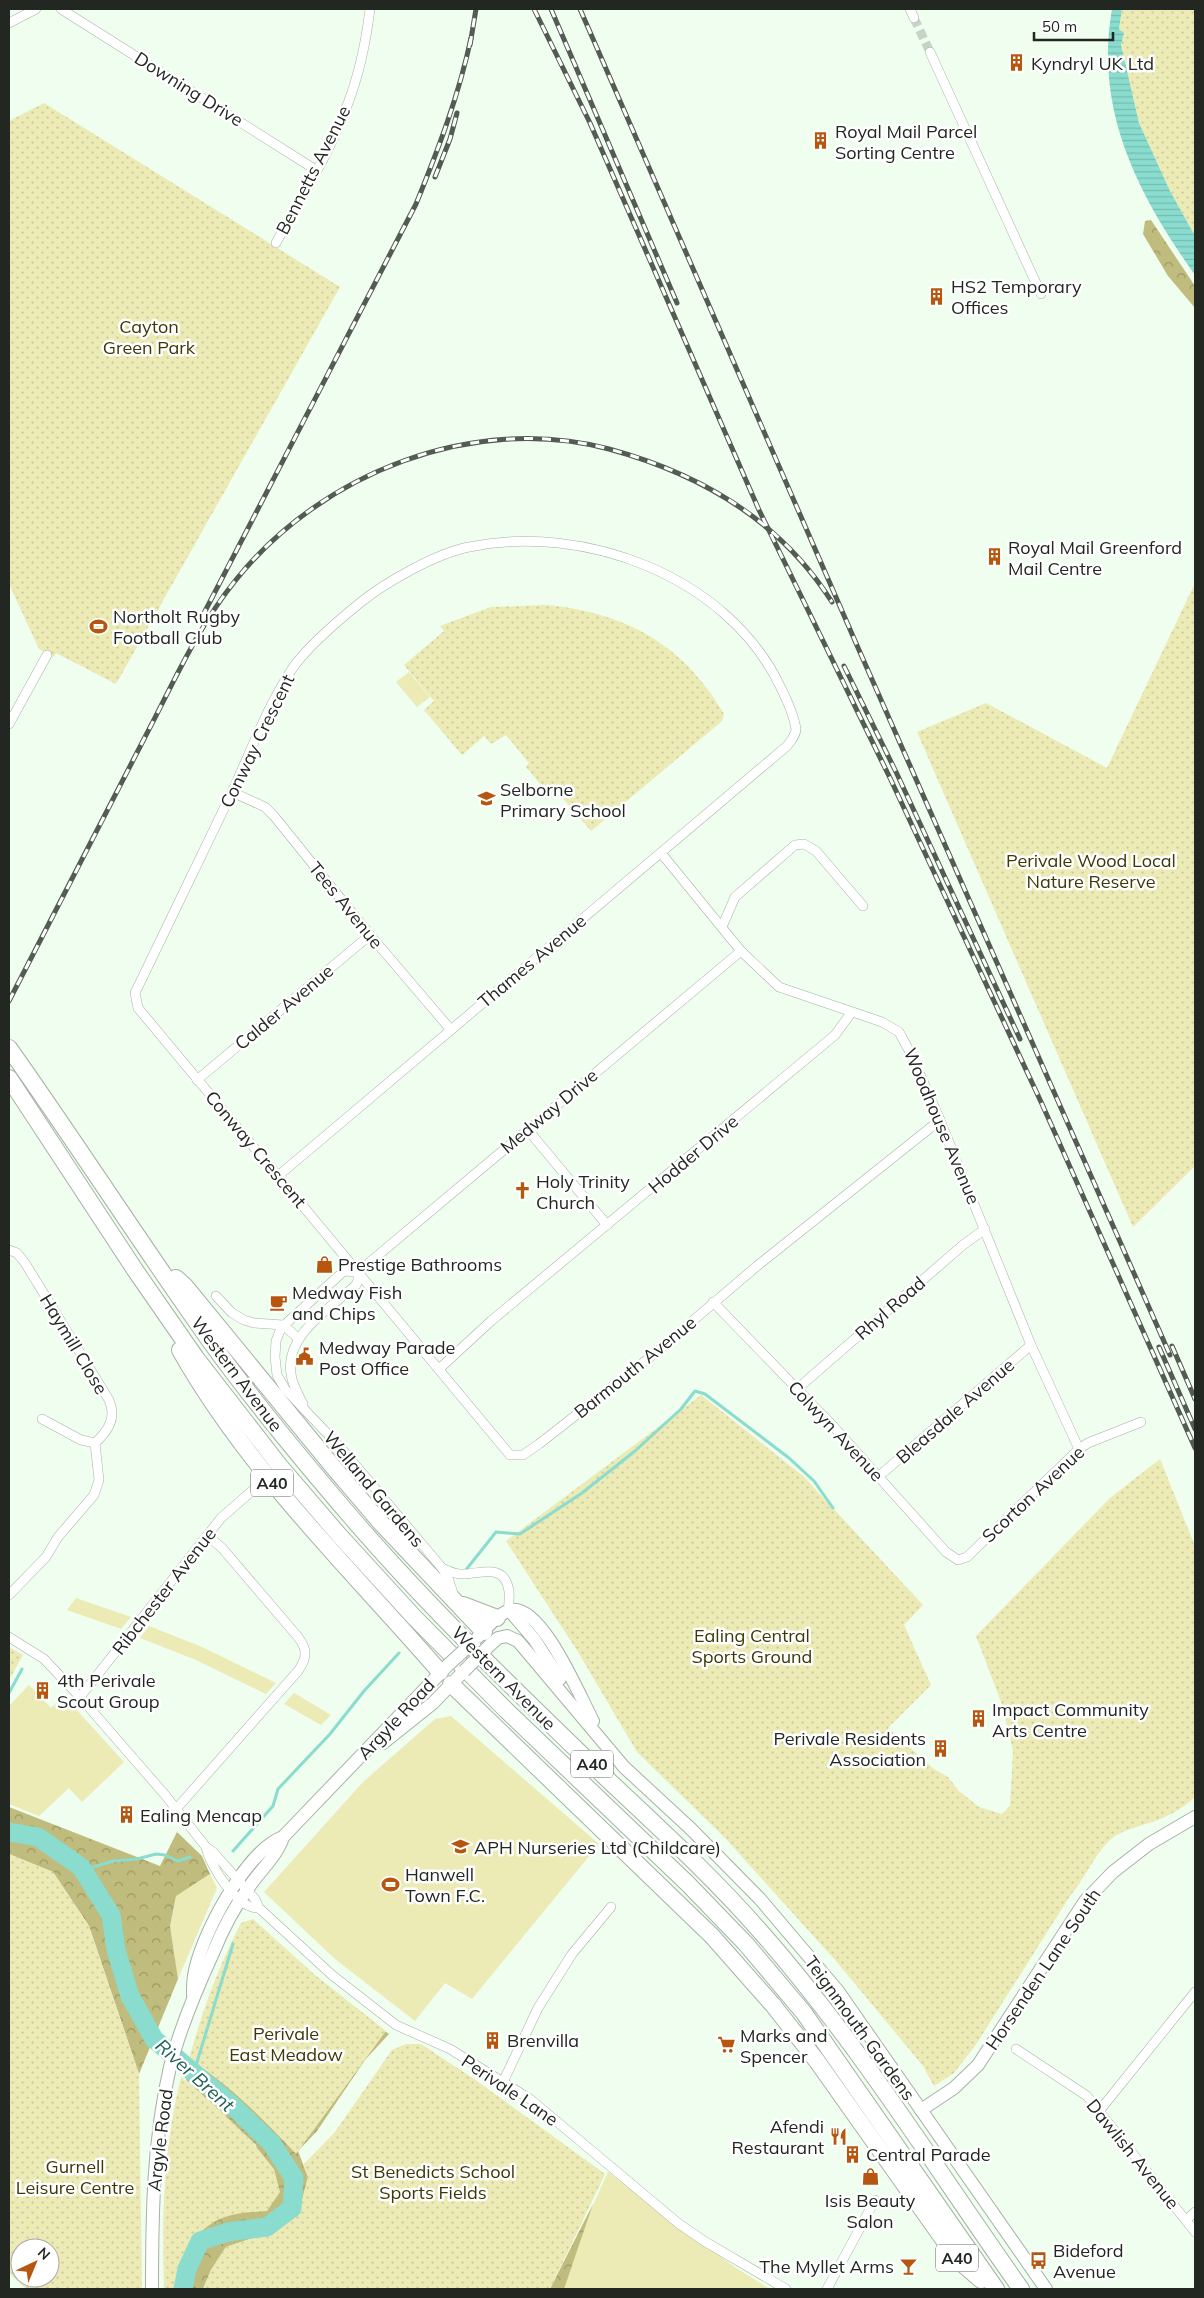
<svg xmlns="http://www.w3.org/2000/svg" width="1204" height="2298" font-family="Mulish,sans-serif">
<defs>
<pattern id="forest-crowns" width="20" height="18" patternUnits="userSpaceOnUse" patternTransform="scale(1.25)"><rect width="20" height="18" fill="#bfbc7d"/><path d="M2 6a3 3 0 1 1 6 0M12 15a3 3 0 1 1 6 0" fill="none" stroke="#9b9966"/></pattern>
<pattern id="park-dots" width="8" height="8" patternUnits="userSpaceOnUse" patternTransform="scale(1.25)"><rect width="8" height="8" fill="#eceab5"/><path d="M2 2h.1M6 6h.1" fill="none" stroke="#cac99b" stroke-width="1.8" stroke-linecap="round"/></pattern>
<pattern id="water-rules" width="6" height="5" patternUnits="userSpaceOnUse" patternTransform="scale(1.25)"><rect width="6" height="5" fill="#89dcce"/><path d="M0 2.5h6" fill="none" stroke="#76bdb1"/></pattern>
</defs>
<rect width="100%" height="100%" fill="#effeef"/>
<!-- green -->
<g fill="#eceab5">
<polygon points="409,672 430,697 417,707 396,682"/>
<polygon points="76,1598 131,1617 121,1629 67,1610"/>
<polygon points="149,1626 202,1647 276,1683 266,1694 196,1660 140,1638"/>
<polygon points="29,1685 51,1708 64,1696 124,1762 82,1802 69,1788 39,1816 9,1804 9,1706"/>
<polygon points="294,1693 331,1715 321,1725 284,1704"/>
<polygon points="451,1716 599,1844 472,1999 445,1983 415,2021 335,1959 264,1892 363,1782 435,1719"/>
<polygon points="210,1874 217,1888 178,1979 170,1926 176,1896"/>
<polygon points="608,2172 736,2268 770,2289 555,2289"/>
</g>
<!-- forest -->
<g fill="url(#forest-crowns)">
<polygon points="1151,220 1195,286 1195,308 1168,276 1143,234 1145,221"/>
<polygon points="9,1807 160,1866 177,1832 202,1856 210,1874 176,1896 170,1926 178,1979 139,2074 89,1926 53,1872 9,1854"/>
<polygon points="207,2004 371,2021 389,2034 365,2060 317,2131 298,2151 308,2177 298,2216 271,2232 226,2247 211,2270 203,2289 171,2289 194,2218 267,2191 256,2145 186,2080"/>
<polygon points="593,2204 564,2289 550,2289"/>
</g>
<!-- park -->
<g fill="url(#park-dots)" fill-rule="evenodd">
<polygon points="1122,9 1195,9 1195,236 1170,191 1139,123 1121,45 1124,33 1119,29"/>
<polygon points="44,103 340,287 116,684 56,653 54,657 39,649 9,584 9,121"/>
<polygon points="1195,583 1195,1166 1133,1227 917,732 986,703 1107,768"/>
<path d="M547 605C626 613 683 644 724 714L722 721 591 831 559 794 553 799 526 767 529 763 506 735 491 744 484 736 462 755 424 710 434 701 404 665 444 631 440 626 491 607Z"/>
<path d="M701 1395 803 1476 923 1605 904 1625 931 1685 888 1728 934 1769 948 1777 959 1791 979 1807 1002 1814 1010 1806 1013 1751 1003 1709 1012 1710 1021 1705 1012 1709 1003 1707 976 1636 1110 1498 1160 1459 1195 1546V1797C1183 1808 1168 1817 1152 1822 1138 1827 1121 1830 1110 1840 1093 1856 1085 1879 1070 1896L975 2046 954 2073 934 2086 923 2066 836 1961 726 1839 637 1752 578 1652 506 1541Z"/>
<polygon points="9,1647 23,1655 9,1680"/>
<path d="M9 1854 53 1872 89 1926 139 2074 142 2289H26L9 2273ZM20 2248H50V2278H20Z"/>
<path d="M253 1919 315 1975 386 2031 296 2154C261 2117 232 2087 189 2059 203 2009 217 1970 241 1923Z"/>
<polygon points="406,2044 421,2044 477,2081 605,2174 550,2289 203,2289 211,2270 226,2247 271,2232 298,2216 308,2177 303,2165 335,2132 392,2050"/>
<path d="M181 2077 219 2109 253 2143 274 2169 280 2192 267 2211C256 2212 243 2212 232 2215 197 2223 179 2256 175 2289H164C162 2214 163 2151 181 2077Z"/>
</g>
<!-- water -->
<path fill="url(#water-rules)" d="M1112 9H1122L1119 29 1124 33 1121 45 1139 123 1170 191 1195 236V275C1138 195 1094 110 1112 9Z"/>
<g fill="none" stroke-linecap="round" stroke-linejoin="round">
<!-- stream -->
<g stroke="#89dcce" stroke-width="3">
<polyline points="465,1571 496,1532 520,1534 582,1493 635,1451 681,1409 695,1391 705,1394 789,1458 814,1481 833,1508"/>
<polyline points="9,1693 22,1669"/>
<polyline points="233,1851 273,1806 278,1789 330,1734 364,1691 399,1653"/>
<polyline points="83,1870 113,1861 137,1859 156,1854 165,1855 178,1861 190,1857"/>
<polyline points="194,2072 233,1944"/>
</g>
<!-- river -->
<polyline stroke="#89dcce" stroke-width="19" points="9,1832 38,1837 81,1867 111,1915 116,1950 130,1996 154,2039 235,2108 272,2144 294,2178 292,2208 267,2227 228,2232 200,2241 187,2269 183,2289"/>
<!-- street-tunnel -->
<polyline stroke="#c6d3c6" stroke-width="9" stroke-dasharray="9 4.5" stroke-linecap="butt" points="914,18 930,52"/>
<defs>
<g id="street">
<polyline points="61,9 316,170"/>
<polyline points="910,9 914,18"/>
<polyline points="9,23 36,9"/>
<polyline points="930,52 1041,294"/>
<path d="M276 243C300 198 330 154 347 106 359 75 366 42 370 9"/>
<polyline points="9,724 47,655"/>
<polyline points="232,792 265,807 274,816 370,935 451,1030"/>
<polyline points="661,853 741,951 779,987 882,1022 899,1032 911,1054 940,1120 1031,1345 1079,1449"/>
<polyline points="722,927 735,897 795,845 804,844 816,851 863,906"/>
<polyline points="197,1080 370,935"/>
<polyline points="528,1130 607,1225"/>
<path d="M278 1176 787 746C791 741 796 735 796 729 794 715 786 698 780 686 727 576 584 523 469 547 437 553 386 582 361 602 340 619 307 647 292 669 267 707 251 751 232 792 200 859 167 926 135 993L138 1008 510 1455H523L539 1444 649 1358 757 1266 940 1120"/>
<path d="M9 1250 17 1253 25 1263 109 1400C117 1418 108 1431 95 1443L99 1480 94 1495 58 1537 46 1557 9 1595"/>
<polyline points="358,1272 741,951"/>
<polyline points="358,1272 344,1271 281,1328 276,1341 275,1357 277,1375 285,1389 341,1448 442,1568 448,1578 453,1593"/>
<polyline points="216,1296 232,1313 244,1320 254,1323 283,1325 298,1338"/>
<polyline points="713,1302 834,1427 946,1552 958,1560 967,1557 1079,1449 1088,1443 1141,1422"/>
<polyline points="439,1369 491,1321 835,1035 851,1013"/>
<polyline points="797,1389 963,1245 985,1229"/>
<path d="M303 1404C299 1396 294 1387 292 1379 281 1337 328 1310 356 1285L358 1280V1272"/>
<polyline points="42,1419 81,1440 95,1443"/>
<polyline points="878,1477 1031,1345"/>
<path d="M442 1568C448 1571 454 1574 461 1574 479 1575 504 1561 509 1591 510 1597 508 1604 509 1610"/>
<polyline points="9,1637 44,1659 80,1697 166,1796 206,1847 213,1852 255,1899 259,1908 332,1975 396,2025 450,2049 530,2099 678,2223 704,2241 786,2289"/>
<polyline points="80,1697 221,1518 253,1490"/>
<path d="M177 1808 298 1671C307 1658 308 1650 298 1637L222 1548 208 1536"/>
<path d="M206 1847C210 1866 237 1909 259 1908"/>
<polyline points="1016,2049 1087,2096 1195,2232"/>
<polyline points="503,2082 538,2008 572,1954 611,1907"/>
<polyline points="1100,2110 1195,1992"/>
<polyline points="1186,2220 1195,2212"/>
<polyline points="827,2289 875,2200"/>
</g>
<g id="secondary">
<polyline points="509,1610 534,1639 560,1679"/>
<path d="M478 1637C487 1628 498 1613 511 1610 542 1604 580 1697 593 1721"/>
<polyline points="490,1645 498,1638 507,1636 518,1641 624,1767 691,1829 760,1899 838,1991 1046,2289"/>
<polyline points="383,1743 433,1703 464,1671"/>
<path d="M193 1995C193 1989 193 1982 194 1976 199 1939 246 1850 283 1837L446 1667"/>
<polyline points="921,2110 954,2088 978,2065 1085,1901 1113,1872 1149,1844 1195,1817"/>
<path d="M152 2289C152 2214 153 2140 170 2067 180 2028 196 1990 213 1953 222 1931 233 1909 247 1890 258 1872 277 1857 283 1837"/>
</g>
<g id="highway">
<path d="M9 1048C77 1144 141 1244 210 1341 254 1402 302 1460 351 1517 430 1609 518 1693 605 1777 658 1827 712 1876 760 1931 858 2042 936 2169 1021 2289"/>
<polyline points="9,1078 135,1270 196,1358 279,1465 339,1535 414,1617 506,1710 688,1884 746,1944 804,2013 996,2289"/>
<polyline points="176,1278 185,1286 334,1468 381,1523 484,1632"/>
<path d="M180 1350C249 1472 349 1567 440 1672"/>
<polyline points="463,1605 497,1618"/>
<polyline points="451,1684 712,1936 773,2005 817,2061 958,2260 981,2280"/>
</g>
</defs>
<!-- street casing -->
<use href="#street" stroke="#a5b2a5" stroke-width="10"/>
<!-- secondary casing -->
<use href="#secondary" stroke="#a5b2a5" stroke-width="14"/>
<!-- highway casing -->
<use href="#highway" stroke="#a5b2a5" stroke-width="18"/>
<!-- street -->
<use href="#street" stroke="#fff" stroke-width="9"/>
<!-- secondary -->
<use href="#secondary" stroke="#fff" stroke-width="12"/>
<!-- highway -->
<use href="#highway" stroke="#fff" stroke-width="16"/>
<defs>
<g id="rail">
<polyline points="534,9 590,123 759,510 890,778 1042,1104 1195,1448"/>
<polyline points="551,9 677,303"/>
<polyline points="580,9 859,650 1170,1355"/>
<polyline points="470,45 476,9"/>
<polyline points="435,177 450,139 457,113"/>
<path d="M202 617 416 204C438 150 459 95 471 38"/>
<polyline points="844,666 897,774 1020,1039"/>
<path d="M9 1001C54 914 99 827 144 739 172 686 197 628 235 581 321 473 473 413 609 449 701 474 780 520 832 602"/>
<polyline points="1172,1346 1195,1399"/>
<polyline points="1159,1347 1195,1429"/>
</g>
</defs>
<!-- rail casing -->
<use href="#rail" stroke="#535b53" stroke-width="5"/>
<!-- rail -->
<use href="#rail" stroke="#fff" stroke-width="3" stroke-dasharray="9" stroke-linecap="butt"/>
<defs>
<g id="secondary-bridge">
<polyline points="447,1666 473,1642"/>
<polyline points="464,1671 490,1645"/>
</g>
</defs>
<!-- secondary-bridge casing -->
<use href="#secondary-bridge" stroke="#a5b2a5" stroke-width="14" stroke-linecap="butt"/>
<!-- secondary-bridge -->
<use href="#secondary-bridge" stroke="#fff" stroke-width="12"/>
</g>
<!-- icons -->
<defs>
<symbol id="building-bare" viewBox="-9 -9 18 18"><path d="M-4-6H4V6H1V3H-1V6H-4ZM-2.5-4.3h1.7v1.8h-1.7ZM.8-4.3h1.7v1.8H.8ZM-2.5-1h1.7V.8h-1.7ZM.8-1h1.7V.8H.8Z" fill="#b6560f" stroke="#fff" stroke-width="2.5" paint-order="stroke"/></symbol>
<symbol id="stadium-bare" viewBox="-9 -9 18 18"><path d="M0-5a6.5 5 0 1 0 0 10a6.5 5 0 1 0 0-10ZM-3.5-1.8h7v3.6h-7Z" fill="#b6560f" stroke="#fff" stroke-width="2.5" paint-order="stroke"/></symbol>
<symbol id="school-bare" viewBox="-9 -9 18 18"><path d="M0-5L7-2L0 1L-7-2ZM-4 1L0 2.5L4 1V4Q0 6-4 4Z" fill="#b6560f" stroke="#fff" stroke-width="2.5" paint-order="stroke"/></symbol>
<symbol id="church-bare" viewBox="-9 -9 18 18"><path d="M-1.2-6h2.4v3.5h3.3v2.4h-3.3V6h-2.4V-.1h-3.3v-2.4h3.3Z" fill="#b6560f" stroke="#fff" stroke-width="2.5" paint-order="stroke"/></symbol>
<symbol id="shop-bare" viewBox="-9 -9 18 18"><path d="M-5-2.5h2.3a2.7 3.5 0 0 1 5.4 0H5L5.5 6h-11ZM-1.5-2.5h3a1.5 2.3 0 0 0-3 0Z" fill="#b6560f" stroke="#fff" stroke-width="2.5" paint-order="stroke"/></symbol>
<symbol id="cafe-bare" viewBox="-9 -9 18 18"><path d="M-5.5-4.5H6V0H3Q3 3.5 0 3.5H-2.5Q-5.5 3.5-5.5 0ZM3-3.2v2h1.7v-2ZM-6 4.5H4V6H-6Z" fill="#b6560f" stroke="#fff" stroke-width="2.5" paint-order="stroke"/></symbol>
<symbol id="civic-bare" viewBox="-9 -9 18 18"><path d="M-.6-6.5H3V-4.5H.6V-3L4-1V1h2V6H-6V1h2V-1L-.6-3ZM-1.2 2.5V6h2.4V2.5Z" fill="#b6560f" stroke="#fff" stroke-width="2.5" paint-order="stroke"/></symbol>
<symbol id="supermarket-bare" viewBox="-9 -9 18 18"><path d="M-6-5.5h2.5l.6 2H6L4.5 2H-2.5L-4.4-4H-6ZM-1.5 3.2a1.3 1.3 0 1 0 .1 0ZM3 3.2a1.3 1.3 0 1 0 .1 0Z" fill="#b6560f" stroke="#fff" stroke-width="2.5" paint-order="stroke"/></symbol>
<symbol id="restaurant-bare" viewBox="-9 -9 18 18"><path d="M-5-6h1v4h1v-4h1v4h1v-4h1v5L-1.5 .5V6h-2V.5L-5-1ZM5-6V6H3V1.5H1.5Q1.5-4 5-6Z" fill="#b6560f" stroke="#fff" stroke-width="2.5" paint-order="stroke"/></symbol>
<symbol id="bus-bare" viewBox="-9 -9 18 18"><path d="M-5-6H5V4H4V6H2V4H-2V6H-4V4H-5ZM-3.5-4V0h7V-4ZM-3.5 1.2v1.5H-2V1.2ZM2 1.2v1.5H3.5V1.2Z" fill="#b6560f" stroke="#fff" stroke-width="2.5" paint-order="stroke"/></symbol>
<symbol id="bar-bare" viewBox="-9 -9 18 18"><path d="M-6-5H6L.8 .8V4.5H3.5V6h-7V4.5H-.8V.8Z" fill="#b6560f" stroke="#fff" stroke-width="2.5" paint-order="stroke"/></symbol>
</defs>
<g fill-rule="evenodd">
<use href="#building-bare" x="1004" y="50" width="25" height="25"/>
<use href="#building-bare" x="808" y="128" width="25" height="25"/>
<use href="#building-bare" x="924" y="284" width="25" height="25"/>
<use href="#building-bare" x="982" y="544" width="25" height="25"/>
<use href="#stadium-bare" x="86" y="614" width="25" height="25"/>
<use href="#school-bare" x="474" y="786" width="25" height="25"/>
<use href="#church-bare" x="510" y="1178" width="25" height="25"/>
<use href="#shop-bare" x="312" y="1252" width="25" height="25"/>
<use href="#cafe-bare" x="266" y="1290" width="25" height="25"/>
<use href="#civic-bare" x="292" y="1344" width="25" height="25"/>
<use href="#building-bare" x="30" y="1678" width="25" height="25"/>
<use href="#building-bare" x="966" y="1706" width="25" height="25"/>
<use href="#building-bare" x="928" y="1736" width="25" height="25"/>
<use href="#building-bare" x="114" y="1802" width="25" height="25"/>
<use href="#school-bare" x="448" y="1834" width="25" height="25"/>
<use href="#stadium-bare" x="378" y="1872" width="25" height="25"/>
<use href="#building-bare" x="480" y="2028" width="25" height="25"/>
<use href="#supermarket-bare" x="714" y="2032" width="25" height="25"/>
<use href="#restaurant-bare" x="826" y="2124" width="25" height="25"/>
<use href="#building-bare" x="840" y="2142" width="25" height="25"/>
<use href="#shop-bare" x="858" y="2164" width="25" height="25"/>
<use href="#bus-bare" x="1026" y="2248" width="25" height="25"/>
<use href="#bar-bare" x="896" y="2254" width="25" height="25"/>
</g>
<g text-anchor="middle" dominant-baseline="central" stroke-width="5" stroke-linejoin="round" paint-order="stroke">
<!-- shield labels -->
<g fill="#fff" stroke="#646864" stroke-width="1">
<rect x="251" y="1469.5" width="42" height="27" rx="4"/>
<rect x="571" y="1750.5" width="42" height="27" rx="4"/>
<rect x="936" y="2244.5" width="42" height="27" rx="4"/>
</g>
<g font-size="16" font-weight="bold" fill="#222722">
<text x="272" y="1483">A40</text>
<text x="592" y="1764">A40</text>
<text x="957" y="2258">A40</text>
</g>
<!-- poi labels -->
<g font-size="18" fill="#222722" stroke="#fff" text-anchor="start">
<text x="1031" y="63">Kyndryl UK Ltd</text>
<text x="835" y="131">Royal Mail Parcel<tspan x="835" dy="21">Sorting Centre</tspan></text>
<text x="951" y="286">HS2 Temporary<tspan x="951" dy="21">Offices</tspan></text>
<text x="1008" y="547">Royal Mail Greenford<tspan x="1008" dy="21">Mail Centre</tspan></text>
<text x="113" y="616">Northolt Rugby<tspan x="113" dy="21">Football Club</tspan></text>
<text x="500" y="789">Selborne<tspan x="500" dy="21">Primary School</tspan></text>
<text x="536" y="1181">Holy Trinity<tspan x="536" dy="21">Church</tspan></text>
<text x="338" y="1264">Prestige Bathrooms</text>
<text x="292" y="1292">Medway Fish<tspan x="292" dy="21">and Chips</tspan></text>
<text x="319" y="1347">Medway Parade<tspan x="319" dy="21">Post Office</tspan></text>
<text x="57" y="1680">4th Perivale<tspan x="57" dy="21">Scout Group</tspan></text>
<text x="992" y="1709">Impact Community<tspan x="992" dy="21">Arts Centre</tspan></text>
<text x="926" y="1738" text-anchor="end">Perivale Residents<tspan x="926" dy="21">Association</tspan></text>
<text x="140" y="1815">Ealing Mencap</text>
<text x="474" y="1847">APH Nurseries Ltd (Childcare)</text>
<text x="405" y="1874">Hanwell<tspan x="405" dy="21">Town F.C.</tspan></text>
<text x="740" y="2035">Marks and<tspan x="740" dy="21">Spencer</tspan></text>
<text x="507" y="2040">Brenvilla</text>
<text x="824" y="2126" text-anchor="end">Afendi<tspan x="824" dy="21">Restaurant</tspan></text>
<text x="866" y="2154">Central Parade</text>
<text x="870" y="2200" text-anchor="middle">Isis Beauty<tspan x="870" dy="21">Salon</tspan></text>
<text x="1053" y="2250">Bideford<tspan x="1053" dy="21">Avenue</tspan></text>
<text x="894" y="2266" text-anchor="end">The Myllet Arms</text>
</g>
<!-- street labels -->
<g font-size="18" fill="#222722" stroke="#fff">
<text transform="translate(189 89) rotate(32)">Downing Drive</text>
<text transform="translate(313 170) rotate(-63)">Bennetts Avenue</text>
<text transform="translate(257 741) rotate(-64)">Conway Crescent</text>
<text transform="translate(346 905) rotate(51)">Tees Avenue</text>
<text transform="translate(532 961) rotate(-40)">Thames Avenue</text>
<text transform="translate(284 1007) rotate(-40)">Calder Avenue</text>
<text transform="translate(549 1111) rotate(-40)">Medway Drive</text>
<text transform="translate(942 1126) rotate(67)">Woodhouse Avenue</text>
<text transform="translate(256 1149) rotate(50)">Conway Crescent</text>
<text transform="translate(693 1154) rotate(-40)">Hodder Drive</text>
<text transform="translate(890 1308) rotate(-41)">Rhyl Road</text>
<text transform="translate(74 1344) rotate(59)">Haymill Close</text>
<text transform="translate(635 1367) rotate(-39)">Barmouth Avenue</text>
<text transform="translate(237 1374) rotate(53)">Western Avenue</text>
<text transform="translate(955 1411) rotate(-41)">Bleasdale Avenue</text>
<text transform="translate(836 1431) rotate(47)">Colwyn Avenue</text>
<text transform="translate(374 1489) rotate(50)">Welland Gardens</text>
<text transform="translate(1033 1494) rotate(-43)">Scorton Avenue</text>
<text transform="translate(164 1591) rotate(-52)">Ribchester Avenue</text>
<text transform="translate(504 1678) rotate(45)">Western Avenue</text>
<text transform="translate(396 1719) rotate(-47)">Argyle Road</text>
<text transform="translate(1043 1969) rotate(-56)">Horsenden Lane South</text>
<text transform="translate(860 2028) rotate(54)">Teignmouth Gardens</text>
<text transform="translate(510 2090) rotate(34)">Perivale Lane</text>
<text transform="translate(160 2140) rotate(-83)">Argyle Road</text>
<text transform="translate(1133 2154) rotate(51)">Dawlish Avenue</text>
</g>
<!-- park labels -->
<g font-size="18" fill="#3b3905" stroke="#fff">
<text x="149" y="326">Cayton<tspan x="149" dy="21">Green Park</tspan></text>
<text x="1091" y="860">Perivale Wood Local<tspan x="1091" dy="21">Nature Reserve</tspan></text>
<text x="752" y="1635">Ealing Central<tspan x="752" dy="21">Sports Ground</tspan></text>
<text x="286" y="2033">Perivale<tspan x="286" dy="21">East Meadow</tspan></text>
<text x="75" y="2166">Gurnell<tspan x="75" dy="21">Leisure Centre</tspan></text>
<text x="433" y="2171">St Benedicts School<tspan x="433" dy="21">Sports Fields</tspan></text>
</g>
<!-- water labels -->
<g font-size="19" font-style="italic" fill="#206359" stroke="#fff">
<text transform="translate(195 2075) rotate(42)">River Brent</text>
</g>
</g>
<!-- border -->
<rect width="1204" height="2298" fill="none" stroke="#222722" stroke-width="20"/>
<!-- north arrow -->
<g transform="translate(35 2263) rotate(44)"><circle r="24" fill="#ffffff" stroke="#a7a9a7"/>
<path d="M0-4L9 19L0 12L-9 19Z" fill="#b6560f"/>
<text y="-8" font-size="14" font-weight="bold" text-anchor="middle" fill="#222722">N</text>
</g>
<!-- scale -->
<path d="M1034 32v8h79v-8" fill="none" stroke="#222722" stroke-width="2.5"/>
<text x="1042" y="32" font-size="15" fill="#222722" stroke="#ffffff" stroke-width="4" paint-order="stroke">50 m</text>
</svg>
